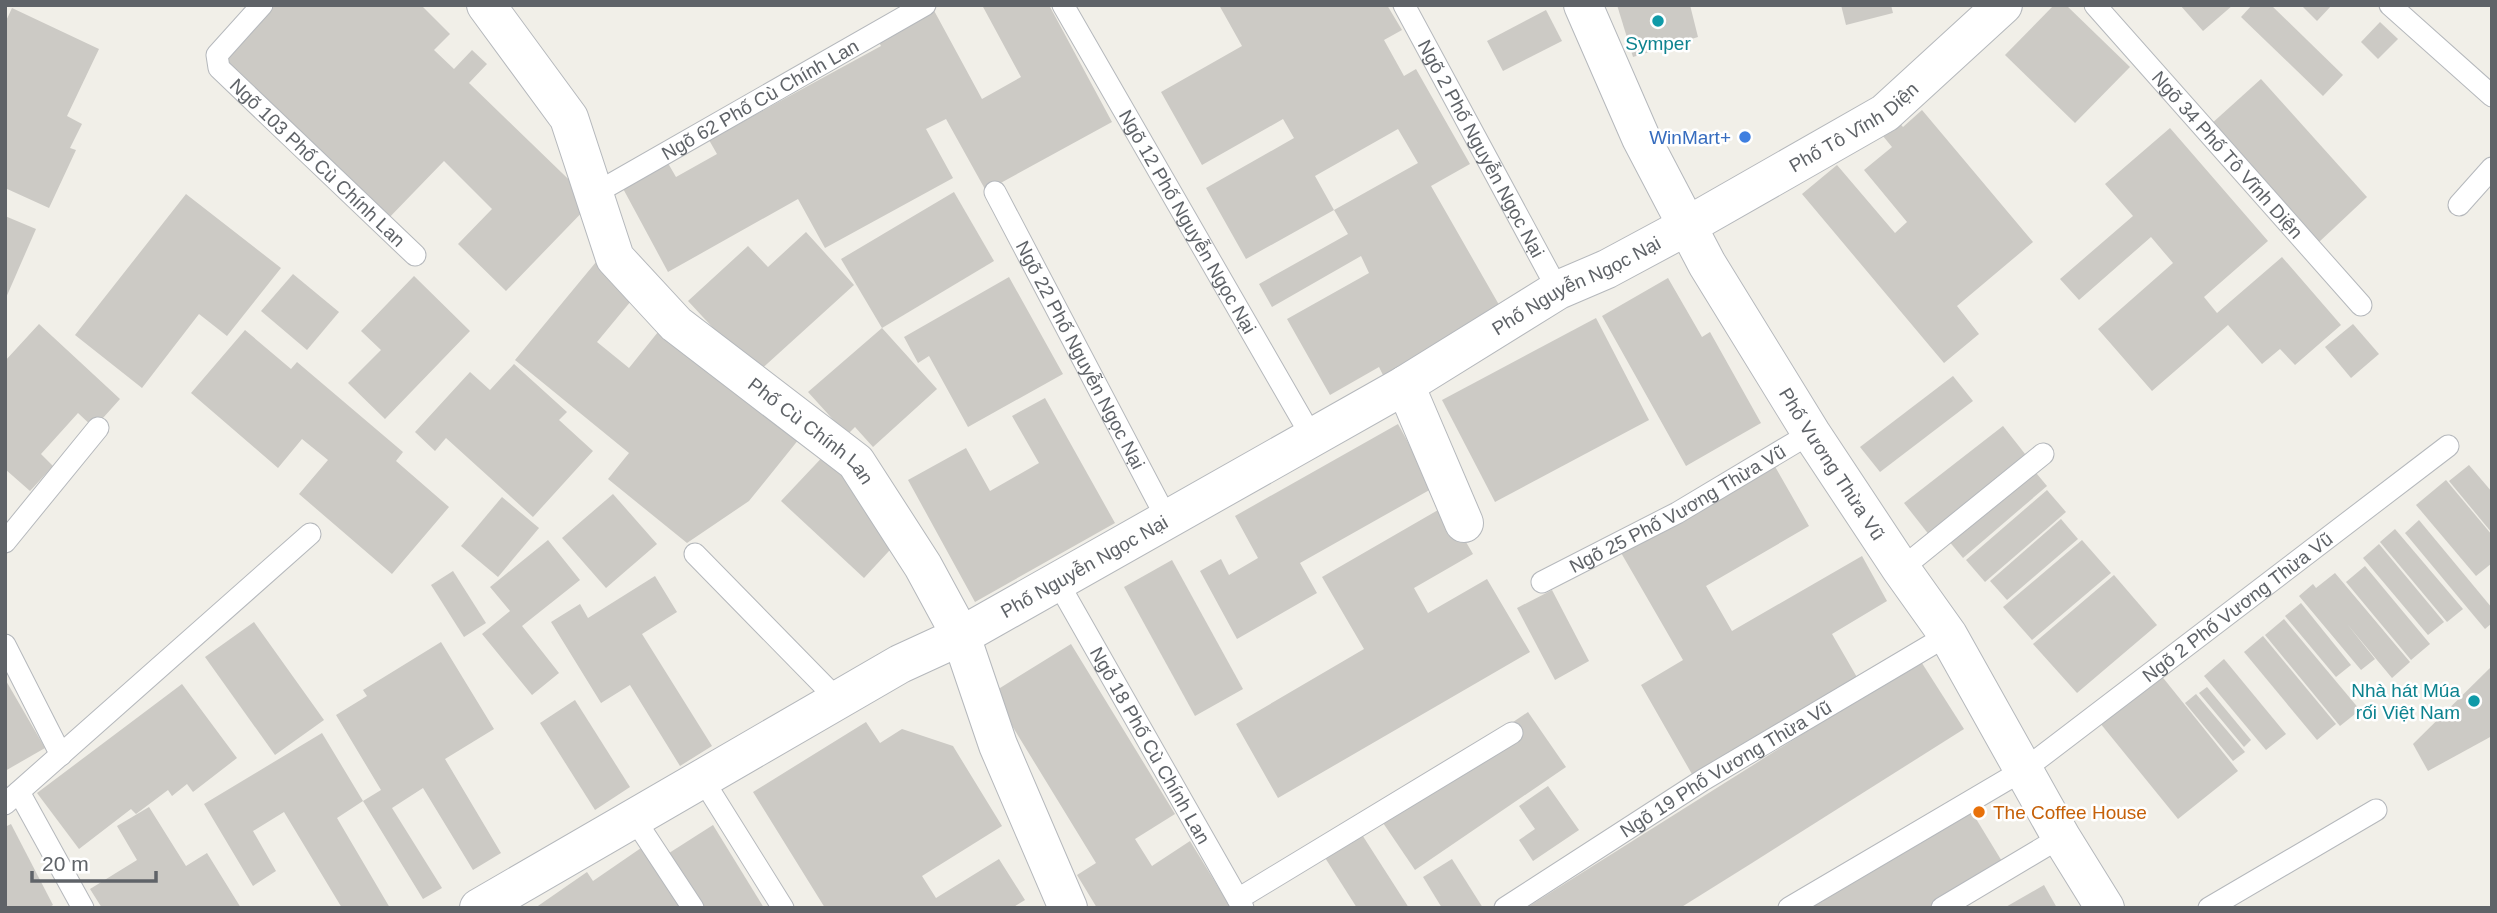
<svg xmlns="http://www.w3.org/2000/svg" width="2497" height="913" font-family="Helvetica,sans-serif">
<rect width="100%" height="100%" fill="#f1efe8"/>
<!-- building -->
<g fill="#cccac5" fill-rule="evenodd">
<polygon points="258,5 421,5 450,34 434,50 454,69 472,50 487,64 469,83 592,202 506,291 458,244 492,209 444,161 385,222 211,54"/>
<polygon points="931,5 982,99 1021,77 982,5 1049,5 1112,122 986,191 946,119 926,129 953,178 825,248 798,199 668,272 620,183 665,158 676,177 717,154 709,140 881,46 875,35"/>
<path d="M1219 5H1387L1402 30 1384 40 1404 76 1416 69 1470 164 1431 186 1502 310 1384 377 1379 367 1330 395 1287 319 1369 273 1361 256 1272 307 1259 284 1348 234 1334 210 1246 259 1206 188 1294 138 1283 119 1202 165 1161 92 1242 46ZM1398 129 1418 163 1334 210 1315 176Z"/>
<polygon points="1617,5 1690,5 1698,37 1633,57"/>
<polygon points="1841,5 1891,5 1893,13 1846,25"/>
<polygon points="2054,5 2066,5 2130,67 2075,123 2005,55"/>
<polygon points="2180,5 2233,5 2203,31"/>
<polygon points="2252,5 2271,5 2343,75 2323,96 2241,17"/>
<polygon points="2301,5 2332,5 2317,21"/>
<polygon points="12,8 99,49 67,116 82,124 70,148 76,150 49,208 5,188 5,23"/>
<polygon points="1546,10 1562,41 1503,71 1487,41"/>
<polygon points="2380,22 2398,39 2378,59 2361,42"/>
<polygon points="2261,79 2367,197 2318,243 2210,125"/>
<polygon points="1922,110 2033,242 1957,306 1979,334 1944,363 1802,194 1837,165 1895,233 1907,222 1864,170 1892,147 1878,130 1894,117 1903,127"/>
<polygon points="2170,128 2268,241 2204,297 2217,313 2282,257 2341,325 2295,365 2280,349 2262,364 2228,325 2152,391 2098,329 2173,263 2151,237 2079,300 2060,279 2133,216 2105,184"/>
<polygon points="954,192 994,261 882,328 841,259"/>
<polygon points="186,194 281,268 227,336 199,314 142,388 75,335"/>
<polygon points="5,216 36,229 5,300"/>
<polygon points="806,232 854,285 756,374 688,301 748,246 768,267"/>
<polygon points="596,262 636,295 597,342 629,368 658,332 799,439 749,501 687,543 608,479 629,453 515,360"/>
<polygon points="293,274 339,312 307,350 261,311"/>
<polygon points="414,276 470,331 385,419 348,383 381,350 361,331"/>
<polygon points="1009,277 1063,374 968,427 929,356 918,363 904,337"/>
<polygon points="1668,278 1702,337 1710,332 1761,423 1686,466 1602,316"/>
<polygon points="1596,318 1649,420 1495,502 1442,400"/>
<polygon points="39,324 120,399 94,428 78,413 41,454 53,466 30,491 5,469 5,361"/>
<polygon points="2353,324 2379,354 2351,378 2325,347"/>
<polygon points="882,328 937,389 873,447 855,427 847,435 808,392"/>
<polygon points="245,330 291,369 297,362 403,452 396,461 449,507 392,574 299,494 328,460 302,439 278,468 191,393"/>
<polygon points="514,364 567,412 559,420 593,451 533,517 446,438 435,451 415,432 470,372 490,390"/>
<polygon points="1953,376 1973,401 1880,472 1860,447"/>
<polygon points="1045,398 1115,523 975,602 908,480 966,448 990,491 1039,463 1012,416"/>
<polygon points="1398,424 1433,488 1300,563 1317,593 1237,639 1200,571 1221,559 1229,575 1258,558 1235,516"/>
<polygon points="2003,426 2029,459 1930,536 1904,503"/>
<polygon points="830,449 901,538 864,578 781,501"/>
<polygon points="1773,463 1809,526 1706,586 1732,631 1862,556 1887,601 1832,634 1858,679 1693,776 1641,685 1683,660 1620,551"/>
<polygon points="2469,465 2492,492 2492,533 2449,481"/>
<polygon points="2032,468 2047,486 1963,558 1948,540"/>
<polygon points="2446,480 2492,535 2492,563 2476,576 2416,505"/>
<polygon points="2047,490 2066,512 1985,582 1966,560"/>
<polygon points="613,494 657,544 606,588 562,538"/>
<polygon points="502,497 539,528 498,577 461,546"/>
<polygon points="1445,506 1473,554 1414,588 1428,613 1487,579 1530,652 1278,798 1236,724 1364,649 1322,577"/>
<polygon points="2061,519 2078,539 2007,600 1990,581"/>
<polygon points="2419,520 2492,608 2492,623 2485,629 2405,533"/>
<polygon points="2395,529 2463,609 2447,622 2380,542"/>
<polygon points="548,540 580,580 522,626 559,673 532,695 482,634 510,611 490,587"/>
<polygon points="2082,540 2111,573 2032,640 2003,607"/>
<polygon points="2379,544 2444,622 2428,635 2363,558"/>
<polygon points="1172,560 1243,689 1195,716 1124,587"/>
<polygon points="2365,566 2430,644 2411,660 2346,582"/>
<polygon points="453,571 486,623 464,637 431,585"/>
<polygon points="2335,573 2410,662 2392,678 2347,624 2375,659 2361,670 2299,596 2313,584 2316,588"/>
<polygon points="2114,575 2157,625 2077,693 2033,644"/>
<polygon points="655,576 677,612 642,634 712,746 680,766 630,685 601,703 551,622 580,604 588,618"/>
<polygon points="1552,590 1589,661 1555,680 1517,608"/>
<polygon points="2301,603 2351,665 2336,677 2285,616"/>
<polygon points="2284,619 2360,710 2340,726 2265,635"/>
<polygon points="254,622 324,720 275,755 205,657"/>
<polygon points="2263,636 2336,724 2317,740 2244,652"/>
<polygon points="441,642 494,729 445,759 501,853 473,870 423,788 392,808 442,888 423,899 363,801 381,790 336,715 367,696 363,690"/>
<polygon points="1071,644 1175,814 1135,839 1152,866 1190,841 1231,908 1097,908 1077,875 1096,863 992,693"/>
<polygon points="2224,659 2286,734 2266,750 2204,676"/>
<polygon points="1920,660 1964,729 1752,863 1680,908 1526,908"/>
<polygon points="2492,666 2492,736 2428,771 2413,744"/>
<polygon points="2160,674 2238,771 2178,819 2100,723"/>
<polygon points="5,679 45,748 5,771"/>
<polygon points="182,684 237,758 193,792 187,784 172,796 168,790 136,814 131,809 79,849 37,793"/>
<polygon points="2207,687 2251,740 2244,747 2199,693"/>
<polygon points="2196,694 2245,752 2233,761 2185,703"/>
<polygon points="575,700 630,787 595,810 540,723"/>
<polygon points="1528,712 1566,767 1415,870 1377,814"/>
<polygon points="866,722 880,743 902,729 953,746 1002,826 922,876 936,898 999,859 1025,900 1012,908 825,908 753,792"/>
<polygon points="322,733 363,801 337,818 390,908 342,908 284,812 253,831 276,871 253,886 204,804"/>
<polygon points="1548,786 1579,830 1533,861 1519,840 1535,829 1519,806"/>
<polygon points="1967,804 2003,863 1929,908 1798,908"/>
<polygon points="149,807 186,866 207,853 241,908 102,908 90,889 137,860 117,826"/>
<polygon points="11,824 53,905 48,908 5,908 5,827"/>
<polygon points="713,825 764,908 699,908 666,855"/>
<polygon points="1359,830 1409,908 1357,908 1322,853"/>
<polygon points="641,848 681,908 535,908 587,872 593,881"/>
<polygon points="1452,859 1483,908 1442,908 1423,877"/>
<polygon points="2044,885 2057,908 2004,908"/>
</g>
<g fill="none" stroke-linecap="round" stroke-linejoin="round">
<defs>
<g id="service">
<path id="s1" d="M262 5 217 55 219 68 415 255"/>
<path id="s2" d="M1063 5 1312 437"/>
<path id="s3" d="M1404 5 1558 290"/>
<path id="s4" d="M2095 5 2361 305"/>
<polyline points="2390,5 2492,96"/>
<path id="s5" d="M995 192 1167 519"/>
<path id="s6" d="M594 194 925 5"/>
<polyline points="2459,205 2492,168"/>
<polyline points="5,542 98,428"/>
<polyline points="695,554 838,700"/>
<polyline points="1901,569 2043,454"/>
<path id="s7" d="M1057 581 1243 908"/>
<path id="s8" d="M1542 582 1677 513 1811 433"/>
<polyline points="5,645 61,755"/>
<polyline points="703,780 783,908"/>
<polyline points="19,792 83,908"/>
<polyline points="5,804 310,534"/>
<polyline points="635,820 693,908"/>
<polyline points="1238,899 1512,733"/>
<path id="s9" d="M1505 908 1703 780 1948 635"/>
<path id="s10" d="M1789 908 2025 769 2448 446"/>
<polyline points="1942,908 2061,837"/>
<polyline points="2209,908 2376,810"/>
</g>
<g id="minor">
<path id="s11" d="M486 5 569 118 615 258 676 324 856 462 923 566 961 636 998 745 1068 908"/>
<path id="s12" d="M1583 5 1641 138 1707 264 1811 433 1901 569 1948 635 2061 837 2105 908"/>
<polyline points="1405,385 1464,523"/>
<path id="s13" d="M479 908 900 664 961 636 1405 385 1558 290 1607 269 1687 226 1885 113 2003 5"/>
</g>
</defs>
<!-- service casing -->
<use href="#service" stroke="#b5b8bc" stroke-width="23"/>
<!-- minor casing -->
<use href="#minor" stroke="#b5b8bc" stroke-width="40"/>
<!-- service -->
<use href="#service" stroke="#fff" stroke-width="21"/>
<!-- minor -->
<use href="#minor" stroke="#fff" stroke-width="38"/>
</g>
<!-- markers -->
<g fill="#0f9aa8" stroke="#fff" stroke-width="2.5">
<circle cx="1658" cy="21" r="7"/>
<circle cx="2474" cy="701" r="7"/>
</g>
<circle fill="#3f7fe0" stroke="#fff" stroke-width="2.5" cx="1745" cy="137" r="7"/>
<circle fill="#e8710a" stroke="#fff" stroke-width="2.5" cx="1979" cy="812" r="7"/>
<g text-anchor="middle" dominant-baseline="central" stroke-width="5" stroke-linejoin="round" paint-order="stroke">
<!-- culture labels -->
<g font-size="19" fill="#0d838f" stroke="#fff">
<text x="1658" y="43">Symper</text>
<text x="2460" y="690" text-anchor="end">Nhà hát Múa<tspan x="2460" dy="22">rối Việt Nam</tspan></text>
</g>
<!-- street labels -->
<g font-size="19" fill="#5f6368" stroke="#fff">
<text stroke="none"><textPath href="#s6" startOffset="191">Ngõ 62 Phố Cù Chính Lan</textPath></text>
<text stroke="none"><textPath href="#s13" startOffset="1582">Phố Tô Vĩnh Diện</textPath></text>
<text stroke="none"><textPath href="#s3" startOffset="163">Ngõ 2 Phố Nguyễn Ngọc Nại</textPath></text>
<text stroke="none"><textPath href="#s4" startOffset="200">Ngõ 34 Phố Tô Vĩnh Diện</textPath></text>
<text stroke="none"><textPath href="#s1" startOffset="217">Ngõ 103 Phố Cù Chính Lan</textPath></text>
<text stroke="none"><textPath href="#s2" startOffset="250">Ngõ 12 Phố Nguyễn Ngọc Nại</textPath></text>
<text stroke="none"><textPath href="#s13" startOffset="1262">Phố Nguyễn Ngọc Nại</textPath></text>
<text stroke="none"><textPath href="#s5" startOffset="184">Ngõ 22 Phố Nguyễn Ngọc Nại</textPath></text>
<text stroke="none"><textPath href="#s11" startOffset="550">Phố Cù Chính Lan</textPath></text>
<text stroke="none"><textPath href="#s12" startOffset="523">Phố Vương Thừa Vũ</textPath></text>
<text stroke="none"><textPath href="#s8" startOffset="154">Ngõ 25 Phố Vương Thừa Vũ</textPath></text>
<text stroke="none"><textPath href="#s13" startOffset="695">Phố Nguyễn Ngọc Nại</textPath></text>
<text stroke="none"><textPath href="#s10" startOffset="541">Ngõ 2 Phố Vương Thừa Vũ</textPath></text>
<text stroke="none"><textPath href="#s7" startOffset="189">Ngõ 18 Phố Cù Chính Lan</textPath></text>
<text stroke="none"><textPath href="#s9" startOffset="261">Ngõ 19 Phố Vương Thừa Vũ</textPath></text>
</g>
<!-- shop labels -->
<g font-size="19" fill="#366cbe" stroke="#fff" text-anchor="end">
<text x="1731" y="137">WinMart+</text>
</g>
<!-- food labels -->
<g font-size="19" fill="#c56008" stroke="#fff" text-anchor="start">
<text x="1993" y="812">The Coffee House</text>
</g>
</g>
<!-- border -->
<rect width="2497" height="913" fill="none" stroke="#5f6368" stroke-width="14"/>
<!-- scale -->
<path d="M32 871v10h124v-10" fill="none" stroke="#5f6368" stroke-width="3.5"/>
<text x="42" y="871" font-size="21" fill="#5f6368" stroke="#ffffff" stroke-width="5" paint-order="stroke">20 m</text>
</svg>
